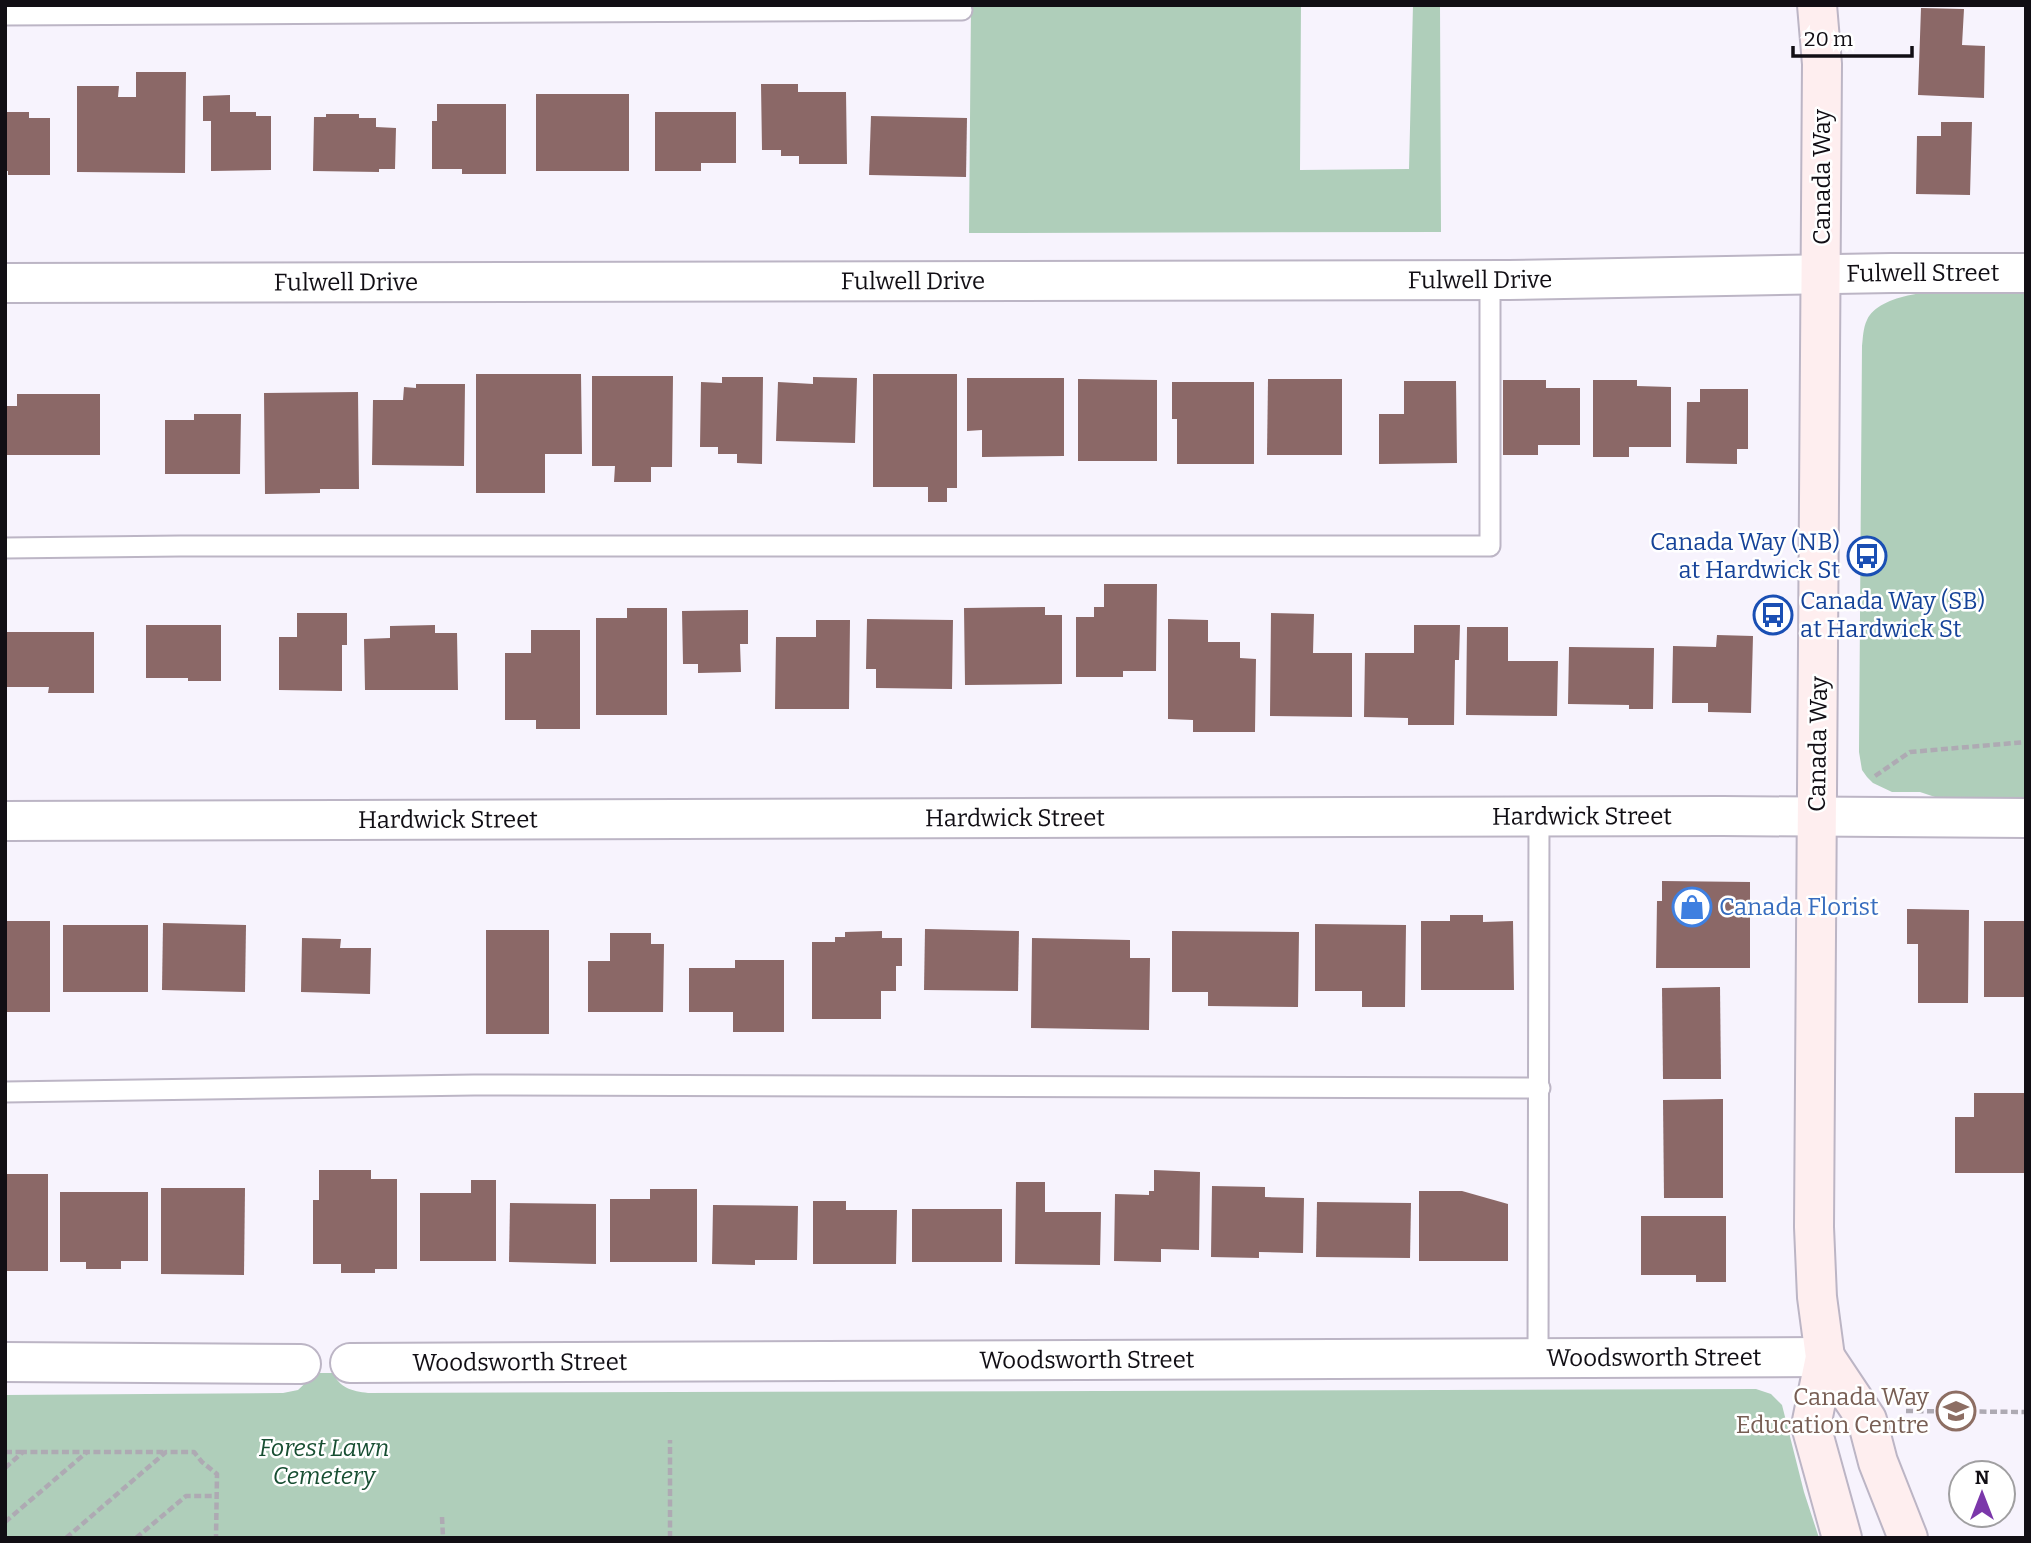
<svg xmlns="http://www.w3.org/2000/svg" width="2031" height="1543" font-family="Bitter,serif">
<rect width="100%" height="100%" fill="#f7f3fd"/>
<!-- green -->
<g fill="#afceba">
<polygon points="971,5 1301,5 1300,170 1409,169 1413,5 1440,5 1441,232 969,233"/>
<path d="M2026 290V798H1938L1920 792H1892L1873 783 1867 777 1862 770 1859 752 1862 346C1863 338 1863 328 1867 320 1885 282 1989 291 2026 290Z"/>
<path d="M316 1373H333C340 1388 352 1391 368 1393L1756 1389 1771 1394 1782 1405 1804 1492 1819 1538H5V1395L283 1393 298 1390Z"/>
</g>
<!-- building -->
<g fill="#8b6867">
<polygon points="1921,8 1964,9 1962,45 1985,46 1984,98 1918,95"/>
<polygon points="136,72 186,72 185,173 77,172 77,86 119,86 118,97 136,97"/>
<polygon points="761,84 798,84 798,92 846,92 847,164 799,164 799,156 781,156 781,150 762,150"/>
<rect x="536" y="94" width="93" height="77"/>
<polygon points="230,95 230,112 256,112 256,116 271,116 271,170 211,171 211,121 203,121 203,96"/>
<polygon points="437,104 506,104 506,174 462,174 462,169 432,169 432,121 437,121"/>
<polygon points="5,112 29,112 29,118 50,118 50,175 8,175 8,171 5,171"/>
<polygon points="655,112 736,112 736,163 701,163 701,171 655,171"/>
<polygon points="326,114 359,114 359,118 376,118 376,127 396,128 395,169 379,169 379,172 313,171 314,117 326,117"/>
<polygon points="871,116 967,118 966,177 869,175"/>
<polygon points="1941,122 1972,122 1970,195 1916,194 1917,136 1941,136"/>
<polygon points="476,374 581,374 582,454 545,454 545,493 476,493"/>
<polygon points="873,374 957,374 957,488 947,488 947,502 928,502 928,487 873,487"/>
<polygon points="592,376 673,376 672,467 651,467 651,482 614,482 615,466 592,466"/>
<polygon points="722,377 763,377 762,464 737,463 737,454 718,454 718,447 700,447 701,382 722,383"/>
<polygon points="813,377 857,378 855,443 776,441 778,382 813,384"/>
<polygon points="967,378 1064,378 1064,456 982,457 982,430 967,431"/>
<polygon points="1078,379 1157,380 1157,461 1078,461"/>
<polygon points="1268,379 1342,379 1342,455 1267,455"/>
<polygon points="1503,380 1546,380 1546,388 1580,388 1580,445 1538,445 1538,455 1503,455"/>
<polygon points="1593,380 1637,380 1637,386 1671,387 1671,447 1629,447 1629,457 1593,457"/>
<polygon points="1404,381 1456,381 1457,463 1379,464 1379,414 1404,414"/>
<polygon points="1172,382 1254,382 1254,464 1177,464 1177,419 1172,419"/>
<polygon points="416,384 465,384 464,466 372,465 373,400 403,400 404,387 416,388"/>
<polygon points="1700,389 1748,389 1748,449 1737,449 1737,464 1686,463 1687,402 1700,402"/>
<polygon points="358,392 359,489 320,489 320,493 265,494 264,393"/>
<polygon points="17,394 100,394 100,455 5,455 5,406 17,406"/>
<polygon points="194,414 241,414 240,474 165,474 165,420 194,420"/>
<polygon points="1104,584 1157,584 1156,671 1123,671 1123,677 1076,677 1076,617 1094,617 1094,607 1104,607"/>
<polygon points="1045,607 1045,615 1062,615 1062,684 965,685 964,608"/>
<polygon points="627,608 667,608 667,715 596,715 596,618 627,618"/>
<polygon points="748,610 748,644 740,644 741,672 698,673 698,664 683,664 682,611"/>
<polygon points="297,613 347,613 347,645 342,645 342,691 279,690 279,637 297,637"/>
<polygon points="1271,613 1314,614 1313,653 1352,653 1352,717 1270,716"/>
<polygon points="867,619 953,620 952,689 876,688 876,669 866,669"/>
<polygon points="1168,619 1208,620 1208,642 1240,642 1240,658 1256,659 1255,732 1193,732 1193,720 1168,719"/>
<polygon points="816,620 850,620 849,709 775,709 776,637 816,637"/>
<polygon points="146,625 221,625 221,681 188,681 188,678 146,678"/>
<polygon points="435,625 435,633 457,633 458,690 365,690 364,639 390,638 390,626"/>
<polygon points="1414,625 1460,625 1459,660 1455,660 1454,725 1408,725 1408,718 1364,717 1365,653 1414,653"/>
<polygon points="1467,627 1508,627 1508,661 1558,661 1557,716 1466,715"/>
<polygon points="531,630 580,630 580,729 536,729 536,720 505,720 505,653 531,653"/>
<polygon points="5,632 94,632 94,693 48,693 49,687 5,687"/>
<polygon points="1717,635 1753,636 1751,713 1708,712 1708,703 1672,703 1673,646 1716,647"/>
<polygon points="1569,647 1654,648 1653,709 1629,709 1629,705 1568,704"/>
<polygon points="1662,881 1750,882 1750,968 1656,968 1657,901 1662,901"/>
<polygon points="1907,909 1969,910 1968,1003 1918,1003 1918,944 1907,944"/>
<polygon points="1450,915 1483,915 1483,922 1513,921 1514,990 1421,990 1421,921 1450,921"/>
<rect x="5" y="921" width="45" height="91"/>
<rect x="1984" y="921" width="42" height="76"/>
<polygon points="163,923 246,925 245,992 162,990"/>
<polygon points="1315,924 1406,925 1405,1007 1362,1007 1362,991 1315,991"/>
<rect x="63" y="925" width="85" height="67"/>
<polygon points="925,929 1019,931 1018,991 924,990"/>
<rect x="486" y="930" width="63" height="104"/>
<polygon points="882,931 882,938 902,938 902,966 896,966 896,991 881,991 881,1019 812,1019 812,942 835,942 835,937 845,937 845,932"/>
<polygon points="1172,931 1299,932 1298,1007 1208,1006 1208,992 1172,992"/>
<polygon points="610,933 651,933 651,944 664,944 663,1012 588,1012 588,961 610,961"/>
<polygon points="302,938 341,939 340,948 371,948 370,994 301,992"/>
<polygon points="1032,938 1130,940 1130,958 1150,958 1149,1030 1031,1028"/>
<polygon points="735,960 784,960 784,1032 733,1032 733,1012 689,1012 689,968 735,968"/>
<polygon points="1720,987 1721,1079 1663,1079 1662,988"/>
<polygon points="1974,1093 2026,1093 2026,1173 1955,1173 1955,1117 1974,1117"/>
<polygon points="1723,1099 1723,1198 1664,1198 1663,1100"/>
<polygon points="319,1170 371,1170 371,1179 397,1179 397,1269 375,1269 375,1273 341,1273 341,1264 313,1264 313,1200 319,1200"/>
<polygon points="1154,1170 1200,1172 1199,1250 1161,1249 1161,1262 1114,1261 1115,1194 1149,1195 1149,1191 1154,1191"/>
<rect x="5" y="1174" width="43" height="97"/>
<polygon points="471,1180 496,1180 496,1261 420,1261 420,1193 471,1193"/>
<polygon points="1016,1182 1045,1182 1045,1212 1101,1212 1100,1265 1015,1264"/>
<polygon points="1212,1186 1265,1187 1265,1197 1304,1198 1303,1253 1259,1252 1259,1258 1211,1257"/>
<polygon points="161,1188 245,1188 244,1275 161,1274"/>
<polygon points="650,1189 697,1189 697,1262 610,1262 610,1199 650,1199"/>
<polygon points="1419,1191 1462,1191 1508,1204 1508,1261 1419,1261"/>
<polygon points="60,1192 148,1192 148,1261 121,1261 121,1269 86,1269 86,1262 60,1262"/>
<polygon points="813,1201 846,1201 846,1210 897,1210 896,1264 813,1264"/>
<polygon points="1317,1202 1411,1203 1410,1258 1316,1257"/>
<polygon points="510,1203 596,1204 596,1264 509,1262"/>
<polygon points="713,1205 798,1206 797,1260 755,1260 755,1265 712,1264"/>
<rect x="912" y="1209" width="90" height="53"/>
<polygon points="1641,1216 1726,1216 1726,1282 1696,1282 1696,1275 1641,1275"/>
</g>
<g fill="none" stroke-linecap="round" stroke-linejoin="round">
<defs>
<g id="lane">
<polyline points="5,15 962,10"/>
<polyline points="5,548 180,546 1490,546 1490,280"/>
<polyline points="5,1092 474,1085 1540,1088"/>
<polyline points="1538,1359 1539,816"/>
</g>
<g id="street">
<path id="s1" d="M5 283 1509 280 1892 273H2026"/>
<path id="s2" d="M5 821 1722 816 2026 818"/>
<polyline points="5,1362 301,1364"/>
<path id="s3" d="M350 1363 1825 1357"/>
</g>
<g id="secondary">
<polyline points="1817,5 1822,64 1814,1227 1817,1297 1825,1357 1811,1426 1842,1538"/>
<polyline points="1825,1357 1867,1420 1878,1462 1908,1538"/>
</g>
</defs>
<!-- lane casing -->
<use href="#lane" stroke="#bcb5c5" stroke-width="23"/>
<!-- street casing -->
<use href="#street" stroke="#bcb5c5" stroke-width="42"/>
<!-- secondary casing -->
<use href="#secondary" stroke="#bcb5c5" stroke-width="42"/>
<!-- path -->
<g stroke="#aeaab3" stroke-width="4.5" stroke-dasharray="7 3.5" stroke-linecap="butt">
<polyline points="1875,776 1910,752 2026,742"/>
<polyline points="1906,1411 2026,1412"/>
<polyline points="5,1452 23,1452"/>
<polyline points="5,1468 23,1452 165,1452"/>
<polyline points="442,1517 443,1538"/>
<polyline points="5,1522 87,1452"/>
<polyline points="66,1538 166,1452 194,1452 202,1462 217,1474 216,1538"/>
<polyline points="136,1538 186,1496 217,1496"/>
<polyline points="670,1538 670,1440"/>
</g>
<!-- lane -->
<use href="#lane" stroke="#fff" stroke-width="19"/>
<!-- street -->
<use href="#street" stroke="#fff" stroke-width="38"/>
<!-- secondary -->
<use href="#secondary" stroke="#feeeef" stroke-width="38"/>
</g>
<!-- icons -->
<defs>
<symbol id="bus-ring" viewBox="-11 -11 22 22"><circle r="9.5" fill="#fff" stroke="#1a4fb4" stroke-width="1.5"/><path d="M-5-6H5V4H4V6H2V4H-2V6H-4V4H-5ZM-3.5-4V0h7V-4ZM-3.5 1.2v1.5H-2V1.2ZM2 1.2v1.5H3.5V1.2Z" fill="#1a4fb4"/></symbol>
<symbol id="shop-ring" viewBox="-11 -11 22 22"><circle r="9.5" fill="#fff" stroke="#3f7fe0" stroke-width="1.5"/><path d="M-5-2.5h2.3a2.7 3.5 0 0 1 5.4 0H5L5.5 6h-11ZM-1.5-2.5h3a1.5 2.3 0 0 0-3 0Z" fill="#3f7fe0"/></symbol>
<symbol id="school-ring" viewBox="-11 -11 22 22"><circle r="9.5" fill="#fff" stroke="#8d6e63" stroke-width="1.5"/><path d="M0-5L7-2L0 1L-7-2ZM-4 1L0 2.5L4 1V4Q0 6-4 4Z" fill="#8d6e63"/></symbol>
</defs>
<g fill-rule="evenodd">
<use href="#bus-ring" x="1845" y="534" width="44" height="44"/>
<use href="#bus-ring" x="1751" y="593" width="44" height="44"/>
<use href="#shop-ring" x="1670" y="885" width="44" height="44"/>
<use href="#school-ring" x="1934" y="1389" width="44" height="44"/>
</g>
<g text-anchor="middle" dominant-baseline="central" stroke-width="5" stroke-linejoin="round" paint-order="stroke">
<!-- street labels -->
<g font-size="24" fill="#110e14" stroke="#fff">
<text transform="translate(1822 177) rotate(-90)">Canada Way</text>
<text stroke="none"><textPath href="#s1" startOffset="1918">Fulwell Street</textPath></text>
<text stroke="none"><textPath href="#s1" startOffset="1475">Fulwell Drive</textPath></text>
<text stroke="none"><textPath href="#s1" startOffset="908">Fulwell Drive</textPath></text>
<text stroke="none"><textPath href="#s1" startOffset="341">Fulwell Drive</textPath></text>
<text transform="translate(1818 744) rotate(-89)">Canada Way</text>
<text stroke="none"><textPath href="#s2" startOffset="1577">Hardwick Street</textPath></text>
<text stroke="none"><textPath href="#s2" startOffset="1010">Hardwick Street</textPath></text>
<text stroke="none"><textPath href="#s2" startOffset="443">Hardwick Street</textPath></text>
<text stroke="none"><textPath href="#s3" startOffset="1304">Woodsworth Street</textPath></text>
<text stroke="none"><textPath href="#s3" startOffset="737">Woodsworth Street</textPath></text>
<text stroke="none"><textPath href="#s3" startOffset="170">Woodsworth Street</textPath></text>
</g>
<!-- transit labels -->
<g font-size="24" fill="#164399" stroke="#fff" text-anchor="end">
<text x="1840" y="542">Canada Way (NB)<tspan x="1840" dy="28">at Hardwick St</tspan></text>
<text x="1800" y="601" text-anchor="start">Canada Way (SB)<tspan x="1800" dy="28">at Hardwick St</tspan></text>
</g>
<!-- shop labels -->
<g font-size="24" fill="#366cbe" stroke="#fff" text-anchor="start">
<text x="1719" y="907">Canada Florist</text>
</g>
<!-- education labels -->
<g font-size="24" fill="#785e54" stroke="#fff" text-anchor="end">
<text x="1929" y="1397">Canada Way<tspan x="1929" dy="28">Education Centre</tspan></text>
</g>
<!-- park labels -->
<g font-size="24" font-style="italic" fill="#174e32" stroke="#fff">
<text x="324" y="1448">Forest Lawn<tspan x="324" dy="28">Cemetery</tspan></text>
</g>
</g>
<!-- border -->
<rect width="2031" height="1543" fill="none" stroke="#110e14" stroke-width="14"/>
<!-- north arrow -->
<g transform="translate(1982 1494)"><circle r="33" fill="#ffffff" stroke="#a09fa1" stroke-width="2"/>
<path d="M0-5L12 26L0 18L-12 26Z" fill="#7b37aa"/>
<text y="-10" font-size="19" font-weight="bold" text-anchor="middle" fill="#110e14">N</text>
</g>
<!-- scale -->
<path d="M1793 46v10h119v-10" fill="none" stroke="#110e14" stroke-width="3.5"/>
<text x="1804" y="46" font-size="21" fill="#110e14" stroke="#ffffff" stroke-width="5" paint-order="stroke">20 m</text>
</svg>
